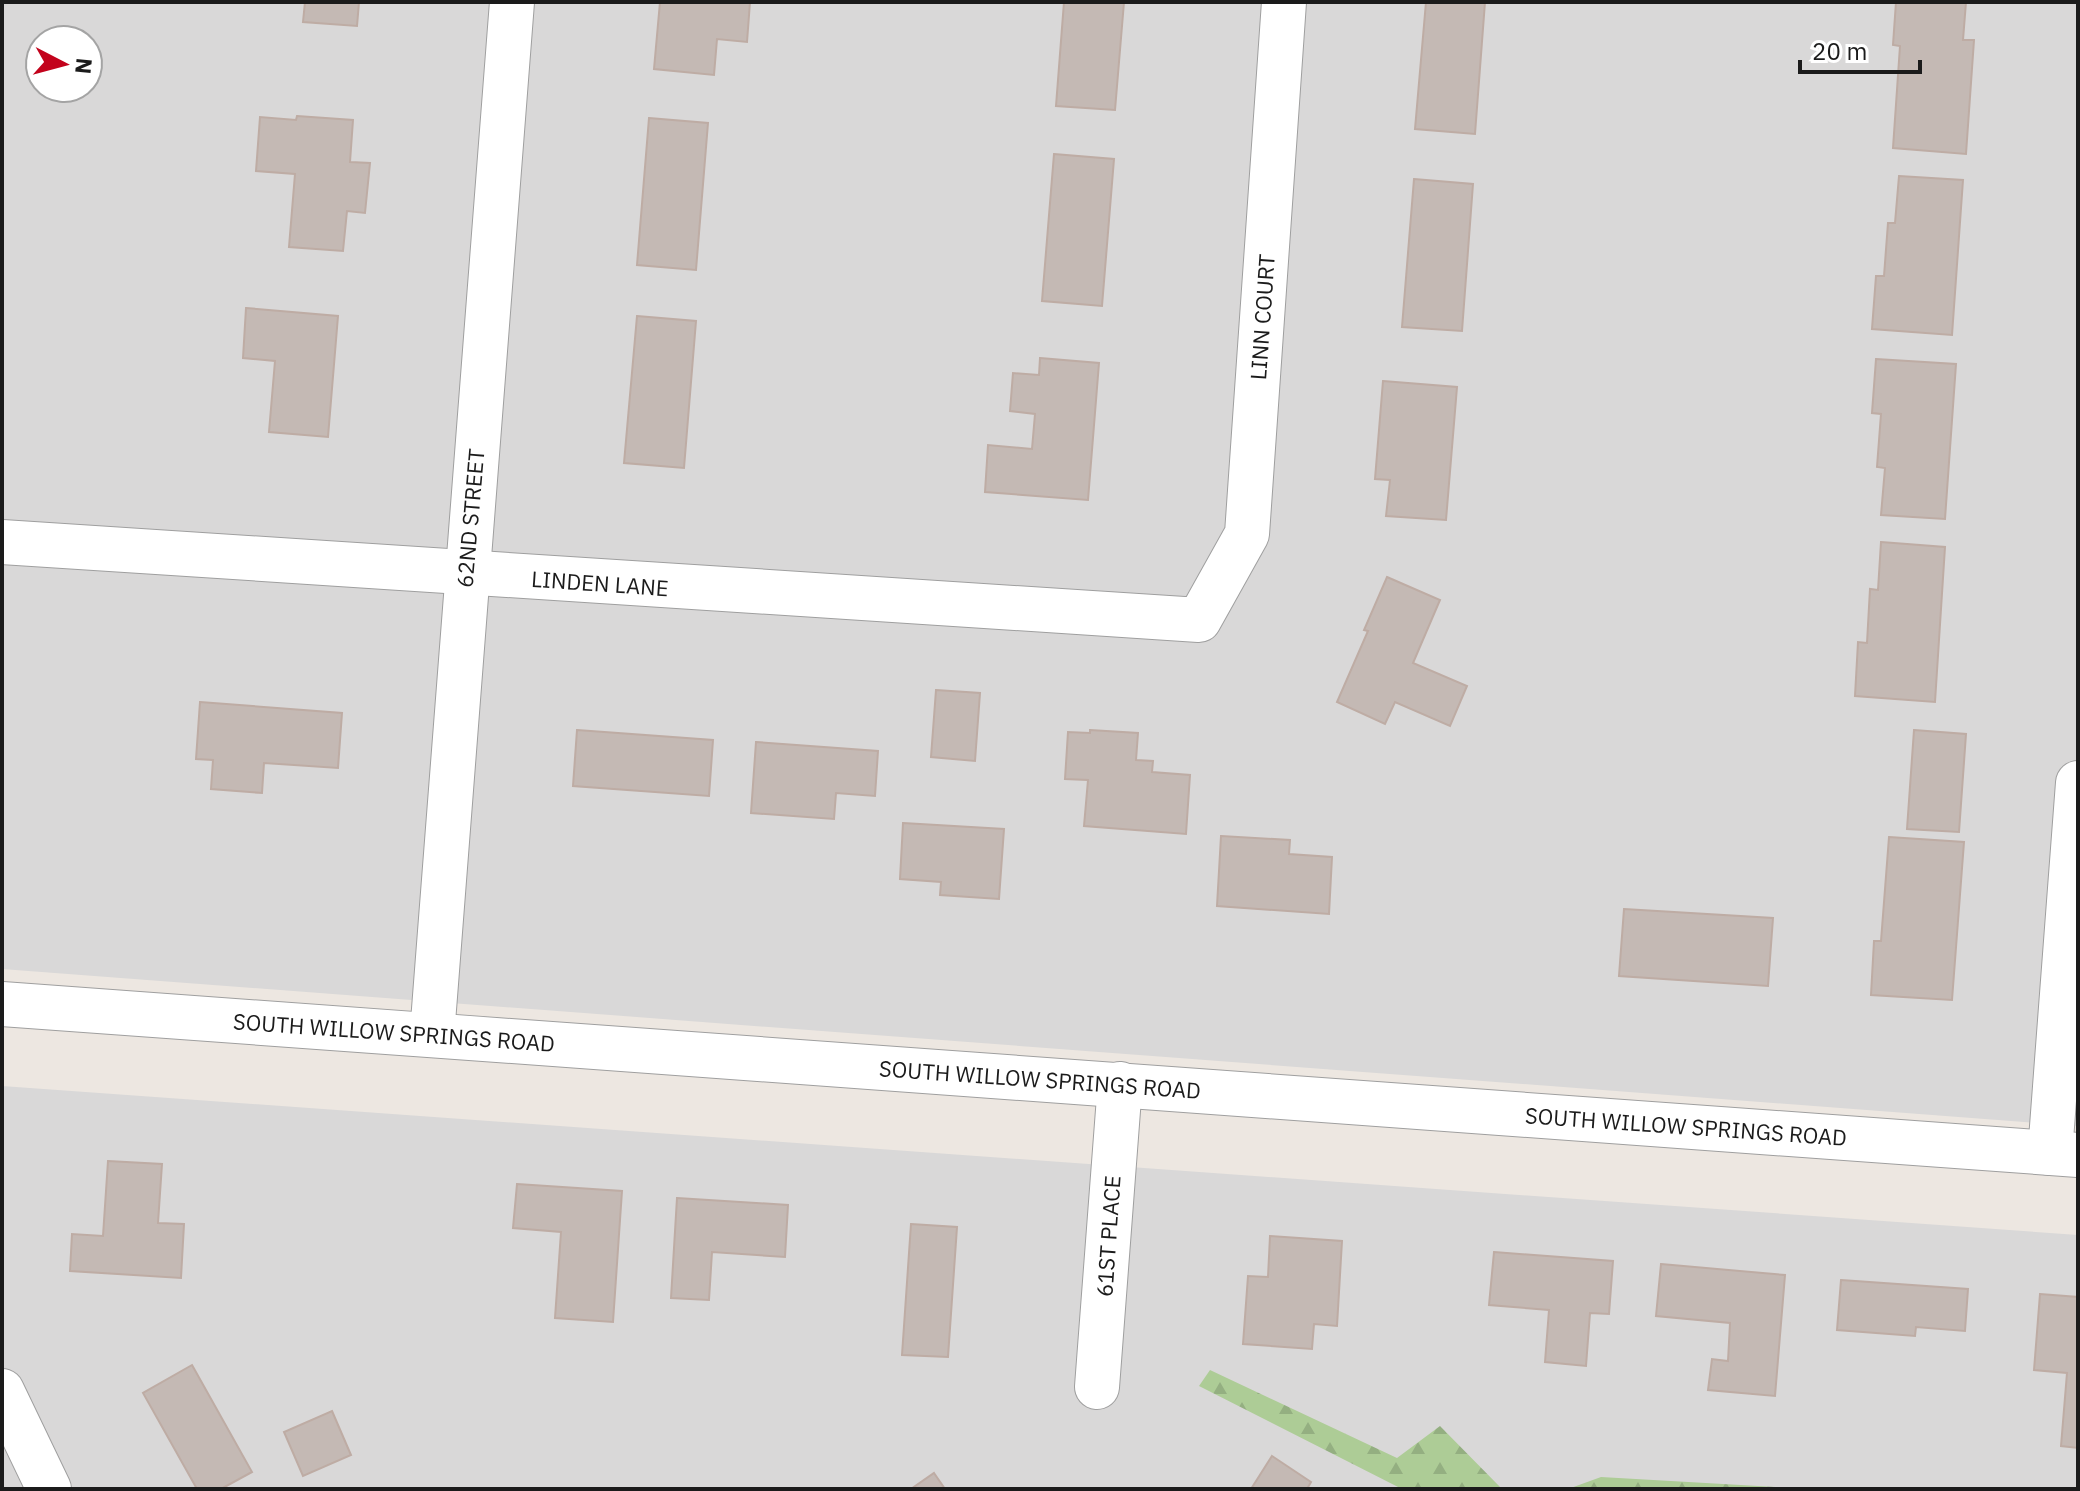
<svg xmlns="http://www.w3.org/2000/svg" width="2080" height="1491" font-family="'IBM Plex Sans',sans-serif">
<defs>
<pattern id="forest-firs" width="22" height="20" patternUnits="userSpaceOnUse" patternTransform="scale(2)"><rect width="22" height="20" fill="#adcc96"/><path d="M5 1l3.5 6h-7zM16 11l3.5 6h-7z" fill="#94af81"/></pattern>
</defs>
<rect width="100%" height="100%" fill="#ede7e1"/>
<!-- residential -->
<g fill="#d9d8d8" fill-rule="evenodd">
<path d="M2 2H2078V1126L2 969ZM40 40H88V88H40Z"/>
<polygon points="2,1086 2078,1235 2078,1489 2,1489"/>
</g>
<!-- forest -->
<g fill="url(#forest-firs)">
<polygon points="1210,1370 1397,1458 1440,1426 1502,1489 1402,1489 1199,1386"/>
<polygon points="1601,1477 1809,1489 1568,1489"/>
</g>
<!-- building -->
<g fill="#c4b9b4" stroke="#beaca4" stroke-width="2">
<polygon points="305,2 359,2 357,26 303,22"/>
<polygon points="660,2 750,2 747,42 717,39 714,75 654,69"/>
<polygon points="1064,2 1124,2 1115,110 1056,106"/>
<polygon points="1426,2 1485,2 1475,134 1415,129"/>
<polygon points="1896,2 1966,2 1963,40 1974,40 1966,154 1893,148 1900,46 1893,45"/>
<polygon points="297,116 353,120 350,162 370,163 365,213 347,211 343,251 289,247 295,174 256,171 260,117 296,120"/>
<polygon points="649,118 708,123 696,270 637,265"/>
<polygon points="1054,154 1114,159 1102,306 1042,301"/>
<polygon points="1899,176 1963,180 1952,335 1872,329 1876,276 1884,276 1888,223 1895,223"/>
<polygon points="1414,179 1473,184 1462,331 1402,327"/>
<polygon points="246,308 338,316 328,437 269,432 275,361 243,358"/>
<polygon points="637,316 696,321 684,468 624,463"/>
<polygon points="1040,358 1099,363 1088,500 985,492 988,445 1032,449 1035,414 1010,411 1013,373 1039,375"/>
<polygon points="1876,359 1956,364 1945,519 1881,515 1885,468 1877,467 1881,414 1872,413"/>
<polygon points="1383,381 1457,387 1446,520 1386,516 1390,480 1375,479"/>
<polygon points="1881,542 1945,547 1935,702 1855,696 1858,642 1867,643 1870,589 1878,590"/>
<polygon points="1387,577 1440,600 1413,663 1467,686 1450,726 1395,702 1385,724 1337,702 1368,631 1364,630"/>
<polygon points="936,690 980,693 975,761 931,757"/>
<polygon points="200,702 342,713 338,768 264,763 262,793 211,789 213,760 196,759"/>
<polygon points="577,730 713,740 709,796 573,786"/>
<polygon points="1090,730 1138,733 1136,760 1153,761 1152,772 1190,775 1186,834 1084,826 1088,780 1065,779 1068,732 1090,733"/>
<polygon points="1914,730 1966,734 1959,832 1907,829"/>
<polygon points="756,742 878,751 875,796 836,793 834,819 751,813"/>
<polygon points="903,823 1004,829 999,899 940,895 941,882 900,879"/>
<polygon points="1221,836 1290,840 1289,854 1332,857 1329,914 1217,906"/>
<polygon points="1889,837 1964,842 1952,1000 1871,995 1874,941 1881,941"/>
<polygon points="1624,909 1773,918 1768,986 1619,976"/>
<polygon points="108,1161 162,1164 158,1223 184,1224 181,1278 70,1271 72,1234 103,1236"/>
<polygon points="517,1184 622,1191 613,1322 555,1318 561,1232 513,1228"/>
<polygon points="677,1198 788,1205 785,1257 712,1252 709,1300 671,1298"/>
<polygon points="911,1224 957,1227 948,1357 902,1355"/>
<polygon points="1270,1236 1342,1241 1337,1326 1314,1324 1312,1349 1243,1344 1248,1276 1268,1277"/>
<polygon points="1494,1252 1613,1261 1609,1314 1590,1313 1586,1366 1545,1362 1549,1310 1489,1305"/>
<polygon points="1661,1264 1785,1275 1775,1396 1708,1390 1712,1359 1728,1361 1730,1323 1656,1316"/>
<polygon points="1841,1280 1968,1289 1965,1331 1916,1327 1915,1336 1837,1330"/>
<polygon points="2040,1294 2078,1297 2078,1448 2061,1446 2067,1373 2034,1370"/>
<polygon points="192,1365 252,1472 221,1489 197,1489 143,1393"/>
<polygon points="332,1411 351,1455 303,1476 284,1432"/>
<polygon points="1272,1456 1311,1482 1307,1489 1251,1489"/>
<polygon points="934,1473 945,1489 911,1489"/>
</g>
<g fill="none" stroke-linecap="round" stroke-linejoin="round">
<defs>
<g id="minor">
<polyline points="2,542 1199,620 1247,534 1284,2"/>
<polyline points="2,1004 2078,1155"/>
<polyline points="432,1035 512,2"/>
<polyline points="2050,1153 2078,783"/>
<polyline points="1097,1387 1120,1084"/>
<polyline points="2,1391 49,1489"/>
</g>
</defs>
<!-- minor casing -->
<use href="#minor" stroke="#9f9f9f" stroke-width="46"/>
<!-- minor -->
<use href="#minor" stroke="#fff" stroke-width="44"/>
</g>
<g text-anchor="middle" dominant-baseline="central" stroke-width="6" stroke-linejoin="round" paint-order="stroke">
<!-- street labels -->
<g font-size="22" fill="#1b1b1b" stroke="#fff">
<text transform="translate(1262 317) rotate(-86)">LINN COURT</text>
<text transform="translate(470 518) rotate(-85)">62ND STREET</text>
<text transform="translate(600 583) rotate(4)">LINDEN LANE</text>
<text transform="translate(394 1032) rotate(4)">SOUTH WILLOW SPRINGS ROAD</text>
<text transform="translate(1040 1079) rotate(4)">SOUTH WILLOW SPRINGS ROAD</text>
<text transform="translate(1686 1126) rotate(4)">SOUTH WILLOW SPRINGS ROAD</text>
<text transform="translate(1108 1236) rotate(-86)">61ST PLACE</text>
</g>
</g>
<!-- border -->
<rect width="2080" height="1491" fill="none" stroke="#1b1b1b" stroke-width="8"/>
<!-- north arrow -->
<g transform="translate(64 64) rotate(96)"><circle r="38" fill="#ffffff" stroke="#a4a4a4" stroke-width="2"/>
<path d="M0-6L14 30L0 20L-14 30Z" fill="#c3031c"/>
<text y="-12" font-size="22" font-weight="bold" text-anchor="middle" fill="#1b1b1b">N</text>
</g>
<!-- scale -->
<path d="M1800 60v12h120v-12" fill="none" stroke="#1b1b1b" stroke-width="4"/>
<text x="1812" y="60" font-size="24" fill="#1b1b1b" stroke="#ffffff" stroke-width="6" paint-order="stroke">20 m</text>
</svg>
